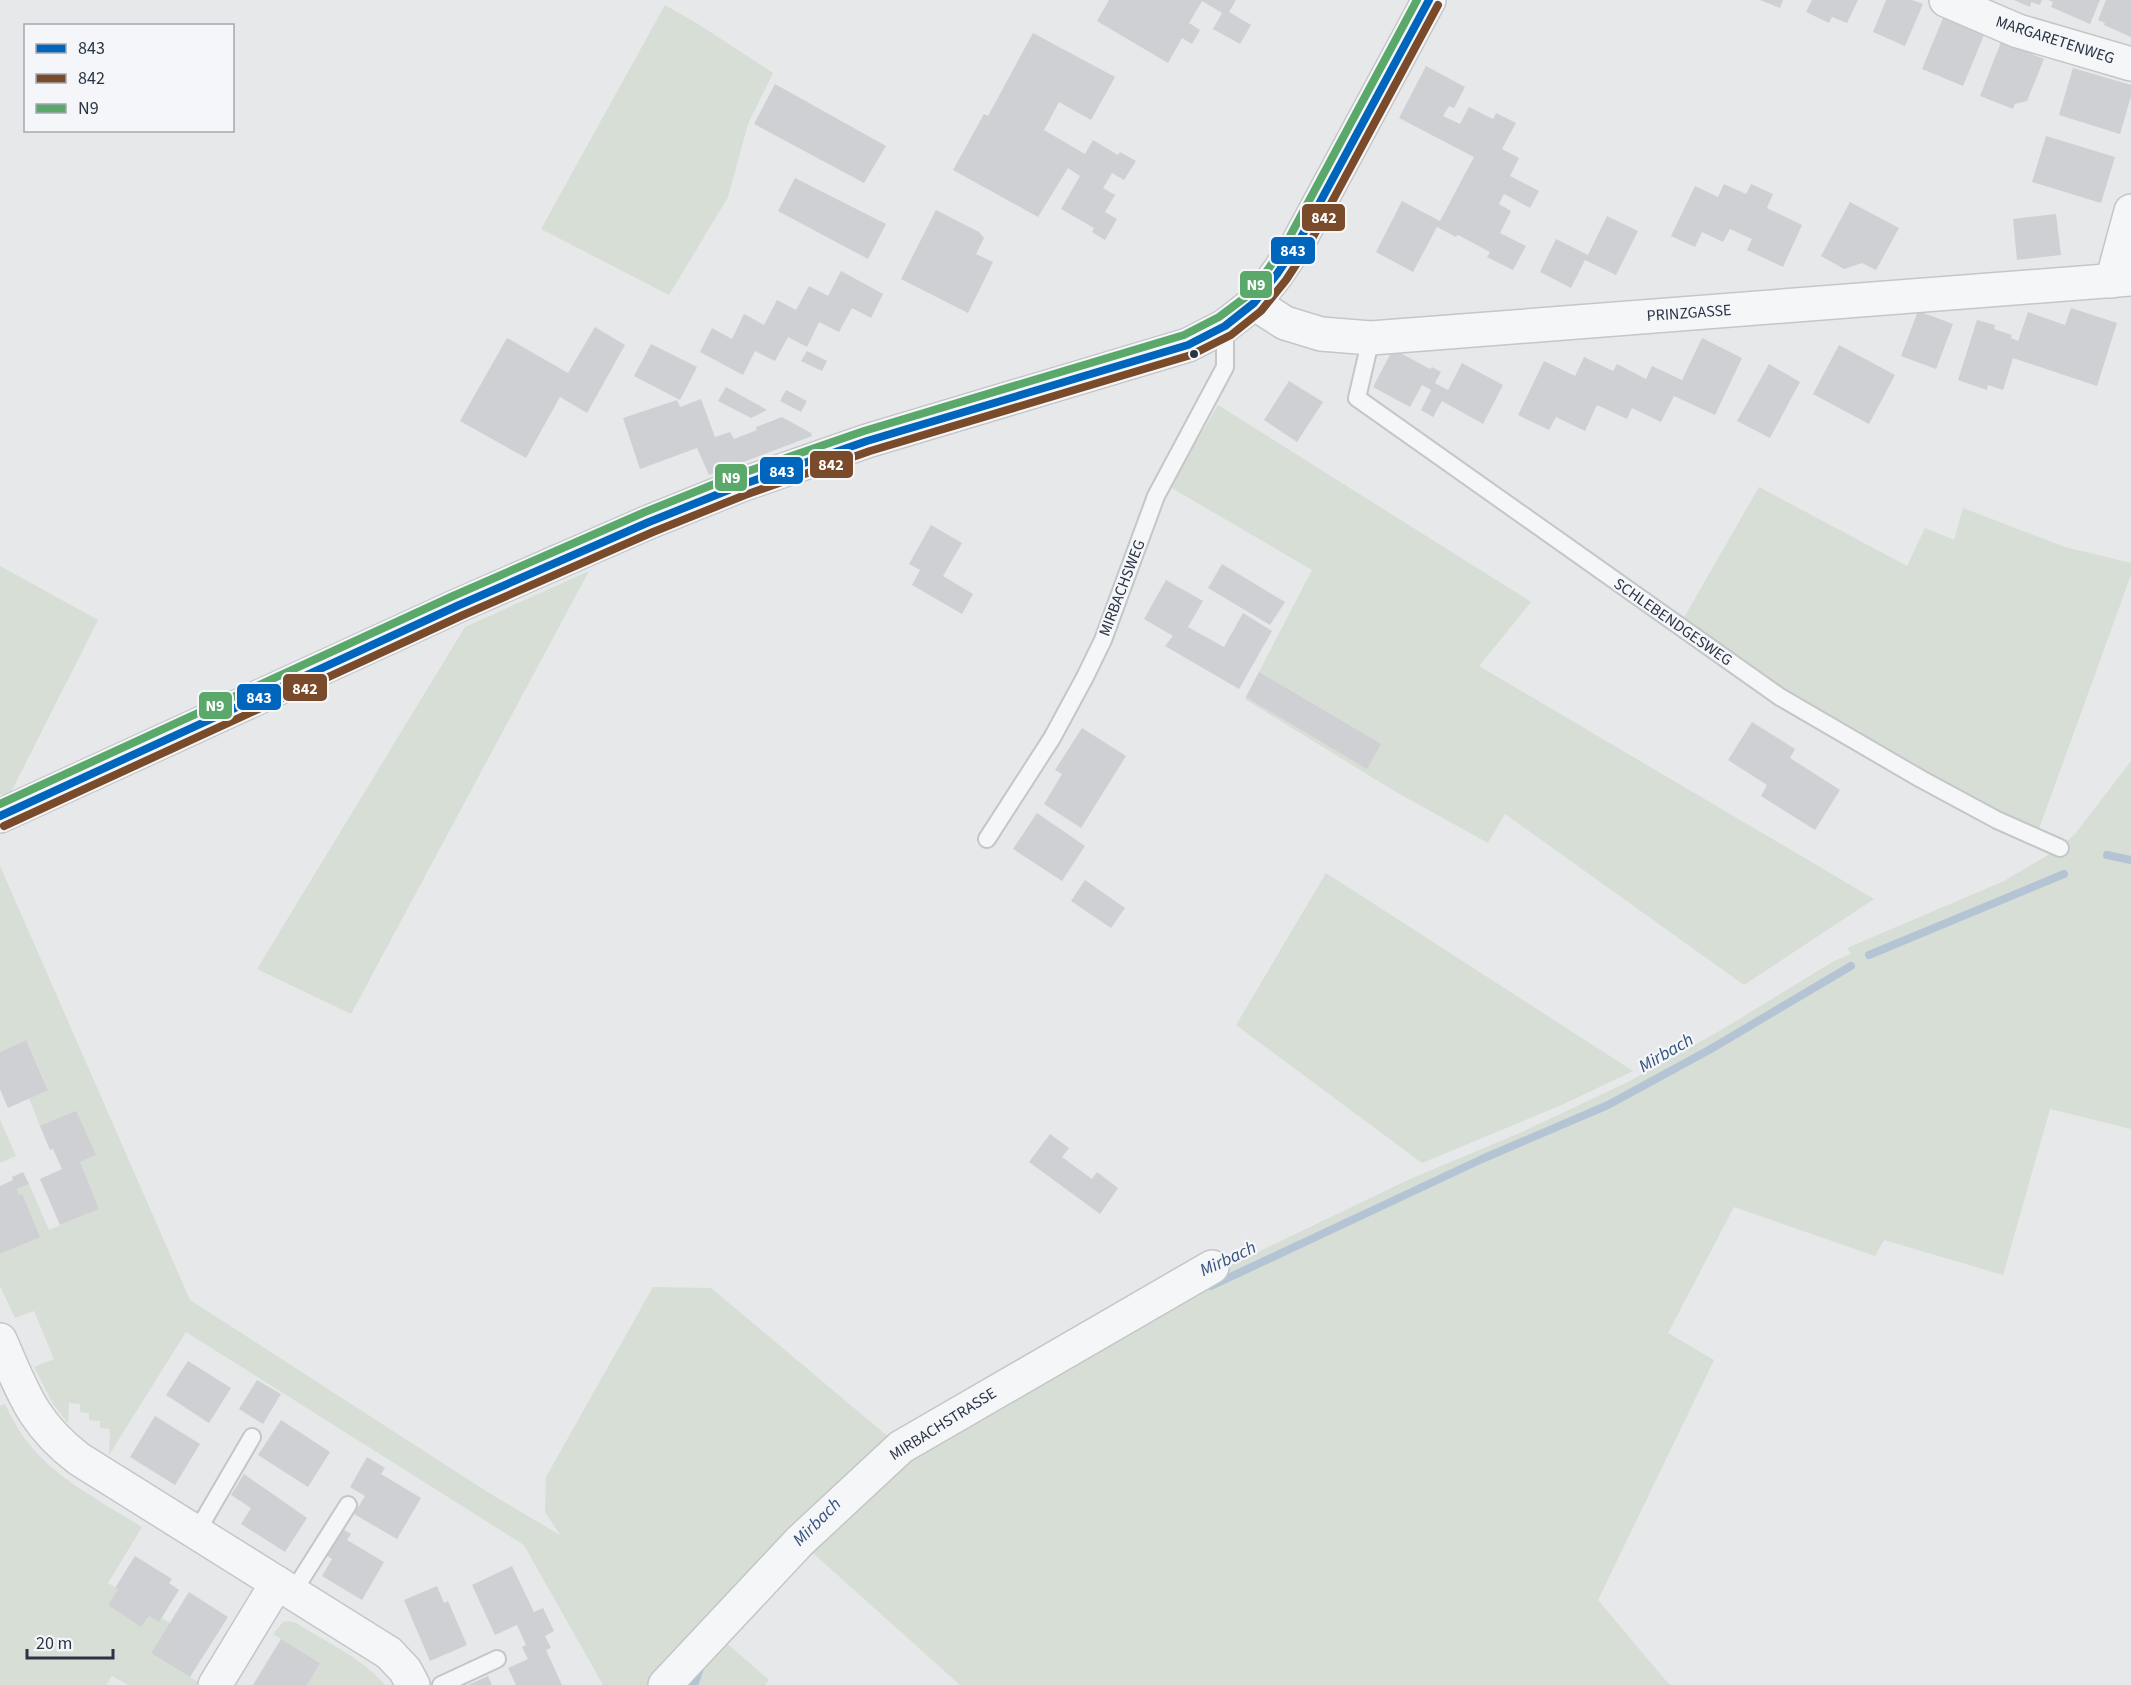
<svg xmlns="http://www.w3.org/2000/svg" width="2131" height="1685" font-family="'Source Sans 3',sans-serif">
<rect width="100%" height="100%" fill="#e6e8ea"/>
<!-- green -->
<g fill="#d6ded6">
<polygon points="665,5 698,24 773,73 748,124 728,197 669,295 541,229"/>
<polygon points="1218,405 1531,602 1479,666 1874,899 1744,985 1505,814 1488,843 1396,792 1245,699 1312,570 1170,487"/>
<polygon points="1759,487 1907,566 1925,528 1954,540 1963,508 2065,547 2131,563 2131,575 2036,837 1997,820 1678,628"/>
<polygon points="0,566 98,620 8,798 0,794"/>
<polygon points="589,571 351,1014 257,969 465,627"/>
<polygon points="2131,761 2131,1129 2050,1109 2003,1275 1884,1240 1875,1256 1734,1207 1668,1333 1714,1360 1598,1600 1667,1682 1671,1685 960,1685 804,1545 899,1454 1210,1275 1408,1180 1522,1132 1628,1082 1723,1029 1834,961 1851,954 1847,948 2004,881 2060,848 2075,834"/>
<polygon points="0,866 190,1300 489,1493 560,1535 545,1512 546,1477 653,1287 711,1288 897,1444 655,1685 603,1685 524,1545 186,1332 109,1455 110,1429 100,1428 100,1421 89,1420 89,1413 80,1412 80,1404 69,1403 68,1423 53,1404 34,1367 54,1359 34,1311 15,1318 0,1286 0,1254 19,1195 17,1189 29,1184 49,1230 99,1209 80,1162 96,1155 40,1126 29,1098 48,1089 26,1040 0,1052"/>
<polygon points="1326,873 1633,1071 1566,1103 1422,1163 1236,1025"/>
<polygon points="0,1120 16,1156 0,1163"/>
<path d="M5 1404C13 1421 22 1437 35 1451 62 1482 107 1505 142 1527L108 1583 118 1589 108 1605 141 1627 149 1616 159 1622 162 1618 170 1623 151 1653 198 1682 196 1685H128L112 1676 106 1685H0V1406Z"/>
<path d="M288 1621 296 1623C326 1642 362 1658 385 1685H307L320 1663 273 1634 283 1622Z"/>
<polygon points="717,1635 769,1680 765,1685 670,1685"/>
</g>
<g fill="none" stroke-linecap="round" stroke-linejoin="round">
<!-- stream -->
<g stroke="#b4c4d5" stroke-width="8">
<polyline points="2107,855 2131,860"/>
<polyline points="1869,955 2064,874"/>
<polyline points="1211,1286 1482,1159 1608,1105 1709,1050 1851,966"/>
<polyline points="694,1685 702,1663"/>
</g>
</g>
<!-- building -->
<g fill="#ced0d3">
<polygon points="1109,0 1236,0 1229,12 1251,25 1240,44 1213,29 1222,13 1202,1 1189,23 1200,30 1192,44 1182,38 1168,63 1097,21"/>
<polygon points="1760,0 1783,0 1780,8"/>
<polygon points="1812,0 1858,0 1847,23 1832,17 1829,23 1806,12"/>
<polygon points="1886,0 1912,0 1923,4 1905,46 1873,32"/>
<polygon points="2014,0 2042,0 2040,5 2031,2 2030,7"/>
<polygon points="2048,0 2100,0 2090,24 2051,7 2053,2"/>
<polygon points="2106,0 2131,0 2131,37 2104,25 2105,23 2098,20"/>
<polygon points="1943,18 1984,35 1963,86 1922,69"/>
<polygon points="1033,33 1115,77 1091,120 1059,102 1044,130 1085,154 1093,140 1118,155 1120,152 1136,161 1124,180 1112,173 1103,188 1115,195 1105,212 1117,219 1105,240 1092,232 1094,228 1061,209 1080,176 1068,168 1038,217 953,170 984,114 988,116"/>
<polygon points="2001,42 2044,59 2027,101 2015,104 2013,109 1980,96"/>
<polygon points="1426,66 1465,87 1454,108 1449,106 1443,116 1460,124 1469,107 1493,119 1496,113 1516,123 1502,149 1519,158 1510,176 1539,191 1530,208 1504,194 1499,204 1511,211 1500,233 1526,246 1513,270 1487,257 1490,252 1458,235 1456,237 1437,227 1413,272 1376,252 1402,201 1440,221 1474,157 1399,118"/>
<polygon points="2073,68 2131,85 2131,96 2120,134 2059,115"/>
<polygon points="775,84 886,146 864,183 754,124"/>
<polygon points="2046,136 2115,157 2101,203 2032,182"/>
<polygon points="795,178 886,224 868,259 778,211"/>
<polygon points="1724,184 1746,194 1751,184 1773,194 1767,208 1802,225 1783,267 1747,250 1752,239 1730,229 1723,242 1702,232 1695,247 1671,236 1695,186 1718,197"/>
<polygon points="1850,202 1899,228 1876,270 1862,263 1844,269 1821,256"/>
<polygon points="936,210 979,232 984,238 976,254 993,262 968,313 901,279"/>
<polygon points="2056,214 2061,255 2017,260 2013,219"/>
<polygon points="1607,216 1638,231 1616,275 1585,260 1571,288 1540,272 1556,239 1588,255"/>
<polygon points="841,271 883,294 871,318 852,308 839,332 819,322 807,347 788,337 775,361 755,351 743,375 700,352 712,328 732,339 744,314 764,325 777,300 796,310 809,286 828,296"/>
<polygon points="2071,308 2117,323 2097,386 2013,358 2003,390 1988,385 1987,390 1958,380 1977,320 1995,325 1994,329 2012,335 2011,338 2018,341 2028,312 2065,325"/>
<polygon points="1918,311 1953,324 1936,369 1901,356"/>
<polygon points="595,327 625,345 587,413 560,397 526,458 460,421 507,338 568,373"/>
<polygon points="1702,338 1742,358 1715,415 1674,396 1661,422 1632,408 1627,419 1597,405 1585,431 1556,417 1549,430 1518,415 1544,361 1575,376 1584,357 1613,371 1617,364 1646,379 1652,366 1682,380"/>
<polygon points="651,344 697,367 680,400 634,376"/>
<polygon points="1839,345 1895,375 1869,424 1813,394"/>
<polygon points="1393,349 1430,369 1432,367 1441,372 1435,383 1448,390 1462,363 1503,385 1483,424 1442,401 1433,417 1421,410 1431,390 1422,385 1410,407 1373,387"/>
<polygon points="807,351 827,361 822,371 801,361"/>
<polygon points="1769,364 1800,382 1770,438 1737,421"/>
<polygon points="1289,381 1323,402 1297,442 1264,420"/>
<polygon points="726,387 767,410 751,418 718,401"/>
<polygon points="786,390 807,401 801,412 780,401"/>
<polygon points="701,399 715,437 730,432 734,439 757,430 756,427 782,417 811,433 812,436 709,475 697,448 640,469 623,418 677,400 680,407"/>
<polygon points="931,525 962,543 943,576 973,594 962,614 912,585 920,570 909,564"/>
<polygon points="1222,564 1285,602 1270,625 1208,588"/>
<polygon points="1166,580 1203,601 1188,627 1224,647 1243,613 1272,631 1239,689 1165,646 1173,636 1144,619"/>
<polygon points="1259,672 1381,744 1367,769 1246,697"/>
<polygon points="1752,722 1795,749 1790,758 1840,790 1815,830 1761,796 1767,785 1728,760"/>
<polygon points="1082,728 1126,756 1081,828 1044,804 1062,774 1055,770"/>
<polygon points="1037,813 1085,846 1062,881 1013,849"/>
<polygon points="1085,880 1125,908 1111,928 1071,901"/>
<polygon points="26,1040 48,1090 8,1108 0,1089 0,1052"/>
<polygon points="76,1111 96,1155 80,1162 99,1209 60,1225 40,1179 62,1169 53,1149 50,1150 40,1126"/>
<polygon points="1050,1134 1069,1148 1062,1157 1092,1179 1097,1172 1118,1188 1100,1214 1029,1162"/>
<polygon points="23,1172 29,1184 17,1189 19,1195 22,1194 40,1237 0,1254 0,1186 13,1180 12,1177"/>
<polygon points="188,1361 231,1388 209,1423 166,1395"/>
<polygon points="257,1380 281,1394 263,1424 239,1409"/>
<polygon points="155,1416 200,1444 175,1485 130,1457"/>
<polygon points="281,1420 330,1452 308,1487 258,1455"/>
<polygon points="367,1457 385,1468 381,1474 421,1498 397,1539 354,1514 365,1496 350,1487"/>
<polygon points="244,1474 307,1518 285,1552 241,1524 251,1508 231,1495"/>
<polygon points="339,1527 351,1534 347,1540 384,1562 362,1600 322,1576 332,1559 323,1553"/>
<polygon points="135,1556 172,1579 169,1583 179,1590 159,1622 149,1616 141,1627 108,1605 118,1589 115,1588"/>
<polygon points="512,1566 534,1612 543,1608 554,1631 545,1636 551,1648 546,1650 562,1685 516,1685 508,1668 528,1659 522,1647 526,1645 517,1625 495,1635 472,1585"/>
<polygon points="437,1586 444,1603 448,1601 467,1645 430,1661 404,1600"/>
<polygon points="189,1592 228,1617 190,1677 151,1653"/>
<polygon points="281,1639 320,1663 307,1685 253,1685"/>
<polygon points="488,1676 492,1685 468,1685"/>
</g>
<g fill="none" stroke-linecap="round" stroke-linejoin="round">
<defs>
<g id="service">
<polyline points="1371,338 1357,398 1780,697 1921,779 1997,820 2060,848"/>
<polyline points="987,839 1052,738 1085,677 1103,640 1156,496 1225,367 1225,326"/>
<polyline points="196,1533 252,1437"/>
<polyline points="293,1592 348,1505"/>
<polyline points="441,1685 497,1659"/>
</g>
<g id="minor">
<polyline points="1946,0 2018,31 2131,64"/>
<polyline points="2112,281 2131,211"/>
<polyline points="1254,303 1285,323 1321,334 1371,338 2131,279"/>
<path d="M0 1340C23 1392 32 1423 79 1459L389 1653 405 1670 413 1685"/>
<polyline points="215,1685 277,1583"/>
<polyline points="665,1685 800,1541 901,1447 1212,1267"/>
</g>
<polyline id="tertiary" points="0,816 457,606 649,522 741,485 867,441 1188,345 1225,326 1254,303 1277,274 1298,243 1429,0"/>
</defs>
<!-- service casing -->
<use href="#service" stroke="#c4c6c8" stroke-width="20"/>
<!-- minor casing -->
<use href="#minor" stroke="#c4c6c8" stroke-width="36"/>
<!-- tertiary casing -->
<use href="#tertiary" stroke="#c4c6c8" stroke-width="36"/>
<!-- service -->
<use href="#service" stroke="#f5f6f7" stroke-width="16"/>
<!-- minor -->
<use href="#minor" stroke="#f5f6f7" stroke-width="33"/>
<!-- tertiary -->
<use href="#tertiary" stroke="#f5f6f7" stroke-width="33"/>
<defs>
<polyline id="bus-1" points="0,816 457,606 649,522 741,485 867,441 1188,345 1225,326 1254,303 1277,274 1298,243 1429,0"/>
<polyline id="bus-2" points="4,826 461,616 653,532 745,495 870,451 1191,355 1231,335 1261,311 1286,280 1307,248 1438,5"/>
<polyline id="bus-3" points="0,804 453,596 645,512 737,475 864,431 1184,335 1219,317 1247,296 1269,268 1289,238 1417,0"/>
</defs>
<!-- bus-1 casing -->
<use href="#bus-1" stroke="#f4f6f9" stroke-width="12"/>
<!-- bus-2 casing -->
<use href="#bus-2" stroke="#f4f6f9" stroke-width="12"/>
<!-- bus-3 casing -->
<use href="#bus-3" stroke="#f4f6f9" stroke-width="12"/>
<!-- bus-1 -->
<use href="#bus-1" stroke="#0065bd" stroke-width="8"/>
<!-- bus-2 -->
<use href="#bus-2" stroke="#7a4b2a" stroke-width="8"/>
<!-- bus-3 -->
<use href="#bus-3" stroke="#5aa96b" stroke-width="8"/>
</g>
<!-- markers -->
<circle fill="#2b3445" stroke="#f4f6f9" stroke-width="2" cx="1194" cy="354" r="5"/>
<g text-anchor="middle" dominant-baseline="central" stroke-width="4.5" stroke-linejoin="round" paint-order="stroke">
<!-- street labels -->
<g font-size="16" fill="#2b3445" stroke="#f4f6f9">
<text transform="translate(2055 40) rotate(18)">MARGARETENWEG</text>
<text transform="translate(1689 313) rotate(-4)">PRINZGASSE</text>
<text transform="translate(1122 588) rotate(-69)">MIRBACHSWEG</text>
<text transform="translate(1673 622) rotate(35)">SCHLEBENDGESWEG</text>
<text transform="translate(943 1424) rotate(-32)">MIRBACHSTRASSE</text>
</g>
<!-- water labels -->
<g font-size="18" font-style="italic" fill="#34527a" stroke="#f4f6f9">
<text transform="translate(1666 1053) rotate(-30)">Mirbach</text>
<text transform="translate(1228 1259) rotate(-25)">Mirbach</text>
<text transform="translate(817 1522) rotate(-45)">Mirbach</text>
</g>
</g>
<g stroke="#f4f6f9" stroke-width="2">
<rect x="1301" y="203" width="45" height="29" rx="6" fill="#7a4b2a"/>
<rect x="1270" y="236" width="46" height="29" rx="6" fill="#0065bd"/>
<rect x="1239" y="270" width="34" height="29" rx="6" fill="#5aa96b"/>
<rect x="809" y="450" width="45" height="29" rx="6" fill="#7a4b2a"/>
<rect x="759" y="456" width="45" height="29" rx="6" fill="#0065bd"/>
<rect x="714" y="463" width="34" height="29" rx="6" fill="#5aa96b"/>
<rect x="282" y="673" width="46" height="29" rx="6" fill="#7a4b2a"/>
<rect x="236" y="683" width="46" height="28" rx="6" fill="#0065bd"/>
<rect x="198" y="691" width="35" height="29" rx="6" fill="#5aa96b"/>
</g>
<g font-size="16" text-anchor="middle" font-weight="bold" fill="#fff">
<text x="1324" y="223">842</text>
<text x="1293" y="256">843</text>
<text x="1256" y="290">N9</text>
<text x="831" y="470">842</text>
<text x="782" y="477">843</text>
<text x="731" y="483">N9</text>
<text x="305" y="694">842</text>
<text x="259" y="703">843</text>
<text x="215" y="711">N9</text>
</g>
<!-- legend -->
<rect x="24" y="24" width="210" height="108" fill="#f4f6f9" stroke="#a4a8b1" stroke-width="1.5"/>
<rect x="36" y="44" width="30" height="9" fill="#0065bd" stroke="#a4a8b1" stroke-width="1.5"/>
<text x="78" y="54" font-size="18" fill="#2b3445">843</text>
<rect x="36" y="74" width="30" height="9" fill="#7a4b2a" stroke="#a4a8b1" stroke-width="1.5"/>
<text x="78" y="84" font-size="18" fill="#2b3445">842</text>
<rect x="36" y="104" width="30" height="9" fill="#5aa96b" stroke="#a4a8b1" stroke-width="1.5"/>
<text x="78" y="114" font-size="18" fill="#2b3445">N9</text>
<!-- scale -->
<path d="M27 1649v9h86v-9" fill="none" stroke="#2b3445" stroke-width="3"/>
<text x="36" y="1649" font-size="18" fill="#2b3445" stroke="#f4f6f9" stroke-width="4.5" paint-order="stroke">20 m</text>
</svg>
